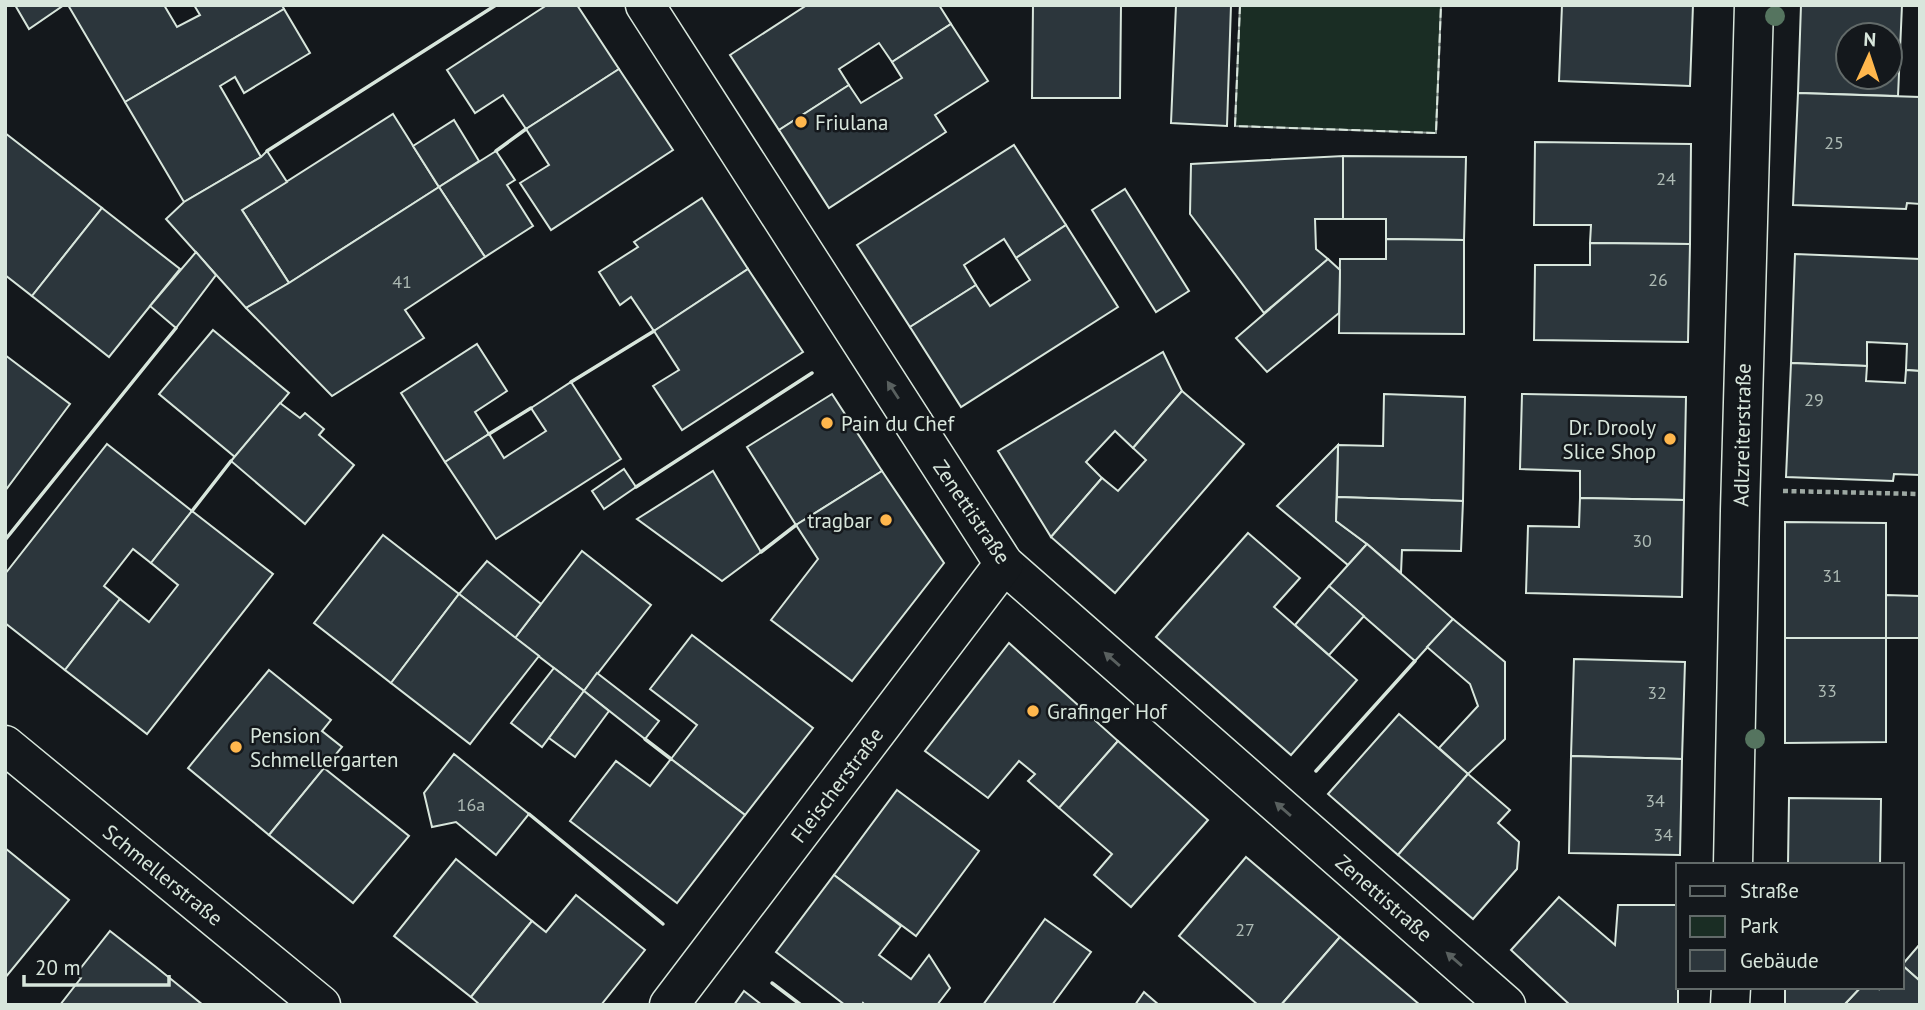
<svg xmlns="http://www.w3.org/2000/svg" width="1925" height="1010" font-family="'PT Sans',sans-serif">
<rect width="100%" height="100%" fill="#14181c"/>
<!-- green -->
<polygon fill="#1a2d24" stroke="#939e99" stroke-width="2" points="1240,5 1441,5 1436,133 1235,126"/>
<!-- building -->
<g fill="#2c363c" stroke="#d8e6dc" stroke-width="2" fill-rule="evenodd">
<polygon points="15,5 64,5 29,29"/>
<polygon points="68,5 164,5 177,27 200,15 194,5 282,5 284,9 125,102"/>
<polygon points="547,5 577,5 619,69 526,129 503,95 475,113 447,70"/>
<polygon points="807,5 939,5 951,24 892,62 879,43 839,69 849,85 779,130 730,55"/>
<polygon points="1033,5 1121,5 1120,98 1032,98"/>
<polygon points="1176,5 1231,5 1227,126 1171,123"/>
<polygon points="1562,5 1693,5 1690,86 1559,81"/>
<path d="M1801 5H1902L1898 96 1798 93ZM1848 35H1890V77H1848Z"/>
<polygon points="284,9 310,53 244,93 235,77 220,86 261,157 184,202 125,102"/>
<polygon points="951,24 988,81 935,115 946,132 829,208 779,130 849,85 861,103 902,78 892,62"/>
<polygon points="619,69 673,150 551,230 520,183 549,165 526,129"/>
<polygon points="1798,93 1920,97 1920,204 1907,203 1906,209 1793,205"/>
<polygon points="393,114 439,187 289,283 242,210"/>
<polygon points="454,120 479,161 439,187 413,146"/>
<polygon points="5,133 102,208 32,296 5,275"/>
<polygon points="1535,142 1691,144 1690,244 1590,243 1591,225 1534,225"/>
<polygon points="1014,145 1066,225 1016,258 1004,239 964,265 976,285 910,327 857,245"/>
<polygon points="267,151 287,182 242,210 289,283 246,308 166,219 184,202 261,157"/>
<polygon points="496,151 515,180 507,185 533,226 485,257 439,187"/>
<polygon points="1343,156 1343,219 1315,219 1316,249 1328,259 1264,313 1190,214 1191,164"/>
<polygon points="1343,156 1466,157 1464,240 1386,239 1386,219 1343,219"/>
<polygon points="439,187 485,257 405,310 424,338 332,396 246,308 289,283"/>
<polygon points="1125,189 1189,291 1156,312 1092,210"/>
<polygon points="702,198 748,269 654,331 631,297 620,305 599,272 638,247 634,242"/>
<polygon points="102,208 180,269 109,357 32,296"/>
<polygon points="1066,225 1118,307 961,407 910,327 976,285 990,306 1030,280 1016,258"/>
<polygon points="1386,239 1464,240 1464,334 1339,333 1340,259 1386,259"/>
<polygon points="1590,243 1690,244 1688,342 1534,340 1535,265 1590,265"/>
<polygon points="196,252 216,275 176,328 150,306"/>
<polygon points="1795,254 1920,259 1920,371 1906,370 1907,344 1867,342 1867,366 1791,363"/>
<polygon points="1328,259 1340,270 1339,313 1267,372 1236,338"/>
<polygon points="748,269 803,352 682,430 653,386 679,370 654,331"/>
<polygon points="213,330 289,393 235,457 159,394"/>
<polygon points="477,344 507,391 475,412 489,434 445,462 401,393"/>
<polygon points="1163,352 1182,391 1133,448 1115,431 1086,462 1102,478 1051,537 998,451"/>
<polygon points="5,355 70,404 5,491"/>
<polygon points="1791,363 1867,366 1866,381 1905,383 1906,370 1920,371 1920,475 1894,474 1893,481 1786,477"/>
<polygon points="571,382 621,459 496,539 445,462 489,434 504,458 546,431 531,408"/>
<polygon points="1182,391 1244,444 1115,593 1051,537 1102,478 1118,491 1146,460 1133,448"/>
<polygon points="832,394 882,471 796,525 747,447"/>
<polygon points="1384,394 1465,397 1463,501 1337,497 1338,445 1383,446"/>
<polygon points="1522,394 1686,397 1684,500 1580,498 1580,471 1520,469"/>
<polygon points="280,403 300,418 305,413 324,429 319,435 354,465 305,524 231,461"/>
<polygon points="107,444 192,511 151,563 133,549 104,586 120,599 65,670 5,623 5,574"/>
<polygon points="1338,445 1336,521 1367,544 1348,565 1277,506"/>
<polygon points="624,469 636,487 604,509 592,491"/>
<polygon points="713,471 761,552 722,581 637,519"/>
<polygon points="882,471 944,563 852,681 771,620 818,559 796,525"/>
<polygon points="1337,497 1463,501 1461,551 1402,550 1401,573 1367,544 1336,521"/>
<polygon points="1580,498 1684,500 1682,597 1526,593 1528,526 1579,527"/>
<polygon points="192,511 273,574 147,734 65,670 120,599 149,622 178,585 151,563"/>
<polygon points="1785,522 1886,523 1886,638 1785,638"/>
<polygon points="1248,533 1300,578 1274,607 1357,680 1291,755 1156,637"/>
<polygon points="383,535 459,594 391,683 314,623"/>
<polygon points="1367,544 1453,619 1415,661 1329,586"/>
<polygon points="582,551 651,605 584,691 515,638"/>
<polygon points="487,561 541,604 515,638 459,594"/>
<polygon points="1329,586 1364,616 1329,655 1295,625"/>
<polygon points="459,594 539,656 470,744 391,683"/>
<polygon points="1886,595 1920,596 1920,638 1886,638"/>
<polygon points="1453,619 1505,662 1505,739 1468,774 1439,748 1478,706 1470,684 1427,647"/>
<polygon points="692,635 813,728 745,815 671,759 697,725 650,689"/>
<polygon points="1785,638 1886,638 1886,742 1785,743"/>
<polygon points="1009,643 1118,741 1059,808 1028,781 1035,774 1019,761 988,798 925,751"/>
<polygon points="1574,659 1685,662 1682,759 1571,756"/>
<polygon points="554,668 584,691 542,747 511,723"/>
<polygon points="269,670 331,720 322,731 342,747 269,835 188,768"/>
<polygon points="597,673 659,721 645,739 584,691"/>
<polygon points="584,691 609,711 575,757 549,738"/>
<polygon points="1399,714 1468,774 1398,855 1328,794"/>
<polygon points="1118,741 1208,820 1131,907 1094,875 1112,854 1059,808"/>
<polygon points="454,754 529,814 496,855 456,822 432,827 424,793"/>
<polygon points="1571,756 1682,759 1680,855 1569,853"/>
<polygon points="671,759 745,815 677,903 570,821 616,761 650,786"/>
<polygon points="324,768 409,836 353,903 269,835"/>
<polygon points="1468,774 1510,810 1498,823 1519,842 1517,869 1473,919 1398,855"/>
<polygon points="897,790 979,851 916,936 834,875"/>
<polygon points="1789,798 1881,799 1880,865 1788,865"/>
<polygon points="5,848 69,900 5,978"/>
<polygon points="1246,857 1340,937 1281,1005 1258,1005 1179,936"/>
<polygon points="456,859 532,921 471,997 394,936"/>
<polygon points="834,875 901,926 879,955 911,979 929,955 950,988 937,1005 865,1005 863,1003 862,1005 845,1005 776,952"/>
<polygon points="576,895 645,950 601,1005 480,1005 471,997 532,921 546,932"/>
<polygon points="1559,897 1615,945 1618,905 1678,905 1678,1005 1570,1005 1511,950"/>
<polygon points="1045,919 1091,952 1052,1005 983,1005"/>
<polygon points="110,931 156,967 203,1005 60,1005 81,978 76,974"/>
<polygon points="1340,937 1420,1005 1281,1005"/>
<polygon points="1920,944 1920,981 1902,965"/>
<polygon points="1902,965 1920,981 1920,1005 1844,1005 1861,987 1877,987 1879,989 1880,987 1902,987"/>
<polygon points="1785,987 1861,987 1844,1005 1785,1005"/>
<polygon points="744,991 762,1005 734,1005"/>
<polygon points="1144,992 1159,1005 1135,1005"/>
</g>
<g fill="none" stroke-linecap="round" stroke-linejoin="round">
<defs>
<g id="minor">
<polyline points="645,5 1004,564 1506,1005"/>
<polyline points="5,745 321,1005"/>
<polyline points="1733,865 1740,511 1754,5"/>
<polyline points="669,1005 1004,564"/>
<polyline points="1730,1005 1731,987"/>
</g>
</defs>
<!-- minor casing -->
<use href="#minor" stroke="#d8e6dc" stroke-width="41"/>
<!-- path -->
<polyline stroke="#9da8a2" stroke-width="4.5" stroke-dasharray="5 3.5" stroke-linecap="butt" points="1783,491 1920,494"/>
<!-- minor -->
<use href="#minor" stroke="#14181c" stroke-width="38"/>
<!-- fence -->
<polyline stroke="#d8e6dc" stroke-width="2" stroke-dasharray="9 3.5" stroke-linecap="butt" points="1240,5 1235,126 1436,133 1441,5"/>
<!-- wall -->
<g stroke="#d8e6dc" stroke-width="3.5">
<polyline points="267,151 496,5"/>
<polyline points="496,151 526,129"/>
<polyline points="571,382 654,331"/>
<polyline points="489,434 531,408"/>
<polyline points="636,487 812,373"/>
<polyline points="192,511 231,461"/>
<polyline points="5,540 176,328"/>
<polyline points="761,552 796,525"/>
<polyline points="645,739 671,759"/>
<polyline points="1316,771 1415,661"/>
<polyline points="529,814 663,924"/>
<polyline points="772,983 801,1005"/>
</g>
</g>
<!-- trees -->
<g fill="#55745f">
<circle cx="1775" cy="16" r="10"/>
<circle cx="1755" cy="739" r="10"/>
</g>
<!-- one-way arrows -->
<defs><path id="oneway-solid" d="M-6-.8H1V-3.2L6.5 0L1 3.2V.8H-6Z" transform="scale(1.75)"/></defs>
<g fill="#59605f">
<use href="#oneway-solid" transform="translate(893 390) rotate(-123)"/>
<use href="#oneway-solid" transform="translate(1112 659) rotate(-139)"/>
<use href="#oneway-solid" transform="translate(1283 809) rotate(-139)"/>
<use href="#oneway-solid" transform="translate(1454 959) rotate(-139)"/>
</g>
<!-- markers -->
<g fill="#ffb74d" stroke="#14181c" stroke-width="2.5">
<circle cx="801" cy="122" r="7"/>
<circle cx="827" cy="423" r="7"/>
<circle cx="1670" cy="439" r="7"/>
<circle cx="886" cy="520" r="7"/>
<circle cx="1033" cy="711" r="7"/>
<circle cx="236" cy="747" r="7"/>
</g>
<g text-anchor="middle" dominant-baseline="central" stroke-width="5" stroke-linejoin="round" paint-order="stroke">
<!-- number labels -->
<g font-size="18" fill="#adbab4">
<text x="1834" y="142">25</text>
<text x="1666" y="178">24</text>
<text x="1658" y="279">26</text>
<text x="402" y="281">41</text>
<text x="1814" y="399">29</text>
<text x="1642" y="540">30</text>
<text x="1832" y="575">31</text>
<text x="1827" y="690">33</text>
<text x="1657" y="692">32</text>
<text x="1655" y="800">34</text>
<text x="471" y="804">16a</text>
<text x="1663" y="834">34</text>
<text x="1245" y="929">27</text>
</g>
<!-- poi labels -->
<g font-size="21" fill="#d8e6dc" stroke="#14181c" text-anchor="start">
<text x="815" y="122">Friulana</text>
<text x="841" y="423">Pain du Chef</text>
<text x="1656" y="427" text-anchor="end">Dr. Drooly<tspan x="1656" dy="24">Slice Shop</tspan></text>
<text x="872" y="520" text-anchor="end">tragbar</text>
<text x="1047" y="711">Grafinger Hof</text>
<text x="250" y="735">Pension<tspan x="250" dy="24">Schmellergarten</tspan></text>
</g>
<!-- street labels -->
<g font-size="21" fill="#d8e6dc" stroke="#14181c">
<text transform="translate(1742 435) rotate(-89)">Adlzreiterstraße</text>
<text transform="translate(972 512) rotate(56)">Zenettistraße</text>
<text transform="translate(837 785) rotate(-53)">Fleischerstraße</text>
<text transform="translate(163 875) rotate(39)">Schmellerstraße</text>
<text transform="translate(1384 898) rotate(41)">Zenettistraße</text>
</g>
</g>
<!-- border -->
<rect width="1925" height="1010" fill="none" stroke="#d8e6dc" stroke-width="14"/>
<!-- legend -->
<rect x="1676" y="863" width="228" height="126" fill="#14181c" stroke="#626a69" stroke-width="2"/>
<rect x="1690" y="886" width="35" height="10" fill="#14181c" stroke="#626a69" stroke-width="2"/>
<text x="1740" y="898" font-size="21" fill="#d8e6dc">Straße</text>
<rect x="1690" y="916" width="35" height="21" fill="#1a2d24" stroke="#626a69" stroke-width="2"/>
<text x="1740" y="933" font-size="21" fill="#d8e6dc">Park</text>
<rect x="1690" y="950" width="35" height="21" fill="#2c363c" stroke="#626a69" stroke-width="2"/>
<text x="1740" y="968" font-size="21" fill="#d8e6dc">Gebäude</text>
<!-- north arrow -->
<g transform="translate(1869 56) rotate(3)"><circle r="33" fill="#14181c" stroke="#626a69" stroke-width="2"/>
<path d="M0-5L12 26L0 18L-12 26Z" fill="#ffb74d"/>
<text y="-10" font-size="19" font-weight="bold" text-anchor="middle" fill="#d8e6dc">N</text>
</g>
<!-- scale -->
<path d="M24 975v10h145v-10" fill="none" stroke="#d8e6dc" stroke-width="3.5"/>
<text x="35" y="975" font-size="21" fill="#d8e6dc" stroke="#14181c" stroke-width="5" paint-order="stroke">20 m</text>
</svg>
